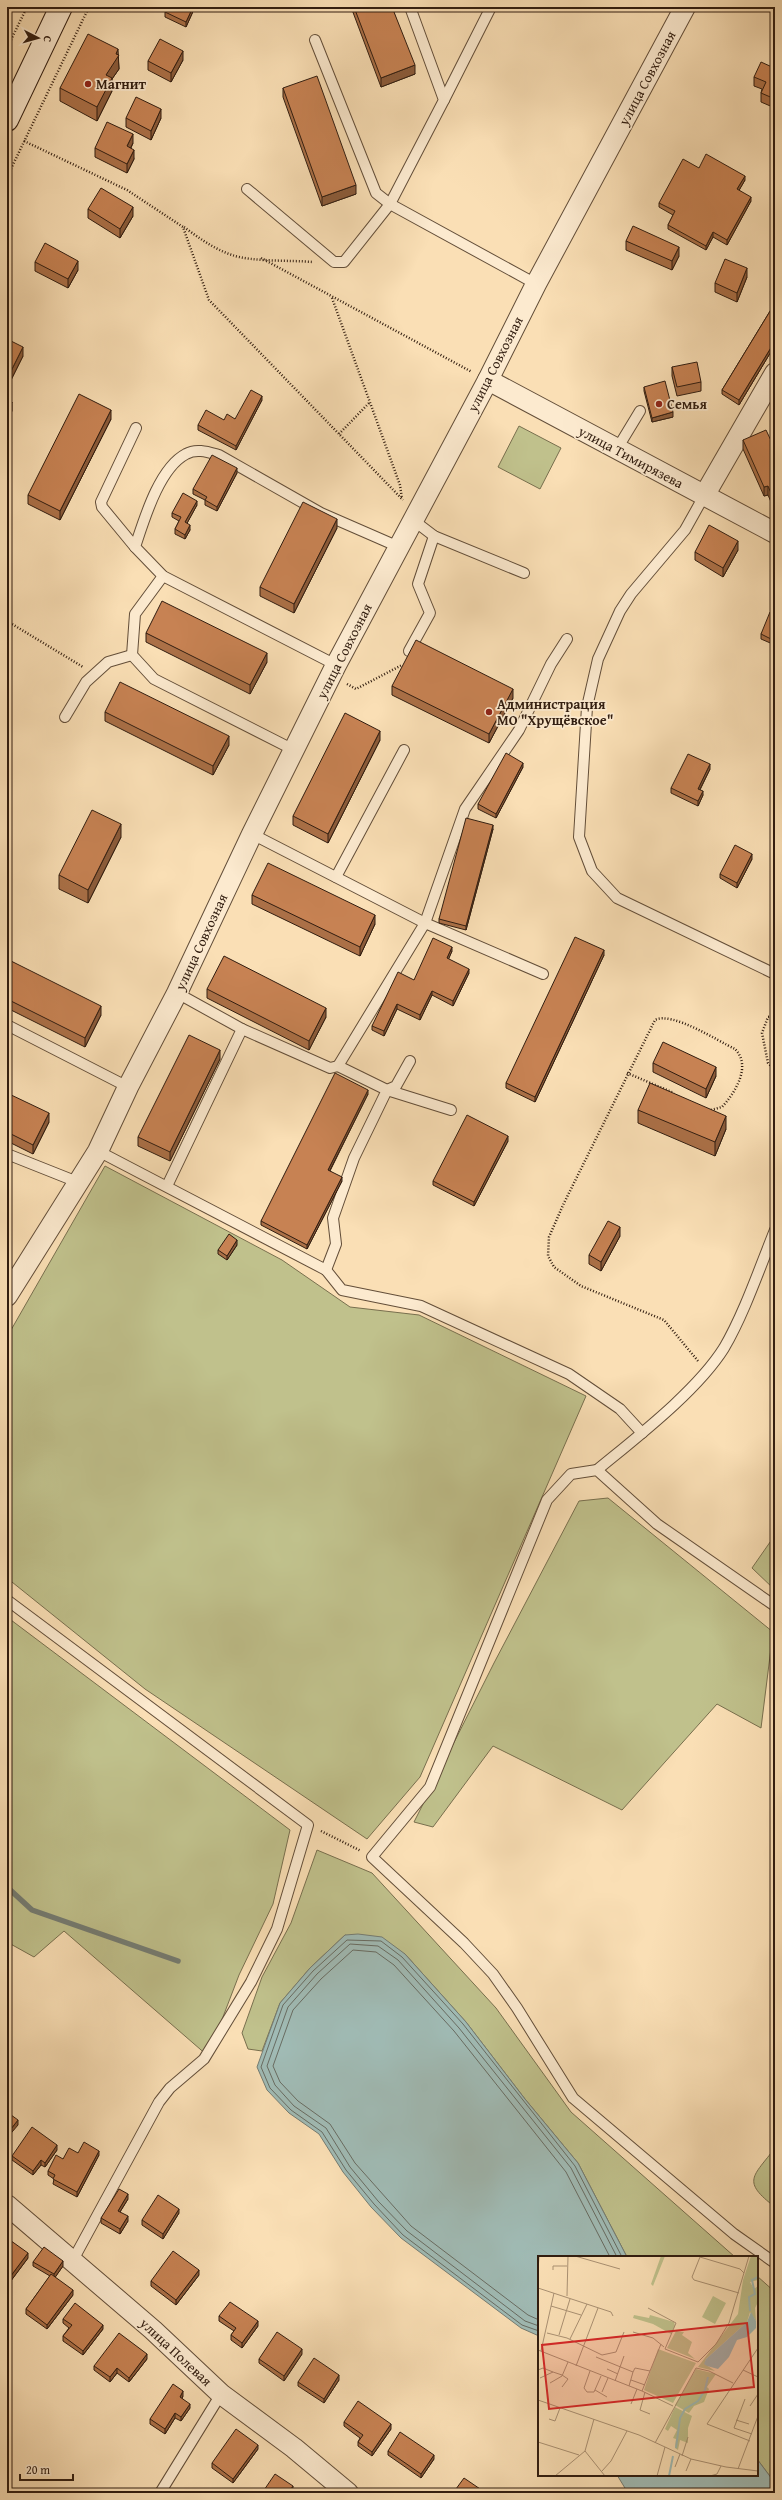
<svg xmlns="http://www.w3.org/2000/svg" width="782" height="2500" font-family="'Gentium Book Plus',serif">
<rect width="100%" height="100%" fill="#fadfb5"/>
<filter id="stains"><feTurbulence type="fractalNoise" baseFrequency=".005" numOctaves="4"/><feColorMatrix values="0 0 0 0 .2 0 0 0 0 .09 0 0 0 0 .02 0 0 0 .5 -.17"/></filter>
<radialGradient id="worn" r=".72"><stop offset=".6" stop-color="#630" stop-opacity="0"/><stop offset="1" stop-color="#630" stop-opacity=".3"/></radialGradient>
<!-- green -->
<g fill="#c0c18c" stroke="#786f4e">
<polygon points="519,426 561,448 540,489 498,467"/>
<polygon points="105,1166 282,1260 350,1307 419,1315 586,1396 420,1777 367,1839 145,1689 7,1578 7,1337"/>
<polygon points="608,1498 773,1632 761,1728 717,1704 622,1810 493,1746 433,1827 414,1822 494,1663 579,1501"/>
<polygon points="775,1535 775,1590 752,1568"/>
<polygon points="7,1617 290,1830 273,1904 239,1975 208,2056 64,1931 34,1957 7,1942"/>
<polygon points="317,1850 372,1873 496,2008 571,2112 735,2257 627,2257 578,2163 525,2099 466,2022 405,1954 345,1935 310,1968 280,2003 262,2051 248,2049 242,2033 262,1977 291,1923"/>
<path d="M775 2148V2207C741 2181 753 2177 775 2148Z"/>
<polygon points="757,2276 775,2292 775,2483 757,2459"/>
</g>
<!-- water -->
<g fill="#a0bbb5" stroke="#747c73">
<polygon points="358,1934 382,1937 405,1954 466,2022 525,2099 578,2163 627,2257 539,2257 539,2336 521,2328 401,2238 371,2207 343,2172 319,2134 289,2113 267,2090 257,2067 280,2003 310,1968 345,1935"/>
<polygon points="757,2459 775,2483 775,2493 628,2493 617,2475 757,2475"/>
</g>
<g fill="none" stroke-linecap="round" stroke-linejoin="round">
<!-- shore -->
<g stroke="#686c62" stroke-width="1">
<polyline points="539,2320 528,2315 411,2226 355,2163 330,2124 298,2101 280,2082 273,2066 293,2010 321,1979 353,1950 376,1952 394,1965 454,2031 566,2172 610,2257"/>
<polyline points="539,2326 525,2321 407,2231 378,2201 350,2167 326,2128 294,2106 275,2085 267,2066 288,2007 317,1974 350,1944 378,1946 398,1960 459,2028 571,2168 617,2257"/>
<polyline points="539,2331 522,2325 403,2235 374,2204 346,2170 322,2132 291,2110 270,2088 261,2067 283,2005 313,1971 347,1940 381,1941 402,1957 463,2024 575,2166 622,2257"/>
</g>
<!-- stream -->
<polyline stroke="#747c73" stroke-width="5.5" points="7,1887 32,1910 178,1961"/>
<defs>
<g id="service">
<polyline points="315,40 376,193 390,204 536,284"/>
<polyline points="444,100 491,7"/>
<polyline points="247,189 334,262 344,262 390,204 444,100 410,7"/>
<polyline points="617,449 640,411"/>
<polyline points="704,496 685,530 631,594 620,611 598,659 587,707 579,837 592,871 617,898 775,974"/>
<polyline points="413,520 434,536 524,573"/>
<polyline points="135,547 102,507 101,502 136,428"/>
<polyline points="163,576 135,614 132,655 154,679 294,750"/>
<polyline points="409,651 430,613 418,584 434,536"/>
<path d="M336 665 163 576 135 547C144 520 159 468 186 454 196 448 208 452 219 455L321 513 399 547"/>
<polyline points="65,717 86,682 108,662 132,655"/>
<polyline points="252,834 425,923 543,974"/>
<polyline points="336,877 404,750"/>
<polyline points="177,993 242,1029 330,1068 338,1066"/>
<polyline points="7,1025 128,1087"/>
<polyline points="387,1090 451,1110"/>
<polyline points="387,1090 396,1086 410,1061"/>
<polyline points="98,1151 326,1270 336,1244 333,1218 354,1158 387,1090 338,1066 425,923 465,809 519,730 551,664 567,639"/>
<polyline points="7,1154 80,1183"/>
<polyline points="167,1186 242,1029"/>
<polyline points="326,1270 342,1290 421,1306 569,1374 620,1409 642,1433"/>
<path d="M597 1470C637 1437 697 1391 724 1348 744 1314 760 1267 775 1230"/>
<polyline points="7,1600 308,1825 277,1929 251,1982 204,2059 170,2088 159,2102 73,2260"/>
<polyline points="775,1606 657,1524 597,1470 571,1474 547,1500 430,1787 372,1857 464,1943 493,1974 517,2008 573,2098 734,2234 775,2263"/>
<polyline points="160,2493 221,2394"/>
</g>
<g id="minor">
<polyline points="488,380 775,533"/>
<polyline points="704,496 775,373"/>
<polyline points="7,1296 98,1151 128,1087 177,993 252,834 336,665 488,380 536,284 685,7"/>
<polyline points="7,2205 153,2330 221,2394 294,2448 348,2493"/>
</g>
<polyline id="secondary" points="7,120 61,7"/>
</defs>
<!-- service casing -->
<use href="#service" stroke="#634e39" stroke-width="12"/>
<!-- minor casing -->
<use href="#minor" stroke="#634e39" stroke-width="22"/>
<!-- secondary casing -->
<use href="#secondary" stroke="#311d10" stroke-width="24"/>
<!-- path -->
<g stroke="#311d10" stroke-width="2.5" stroke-dasharray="1 2" stroke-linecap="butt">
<polyline points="7,48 27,7"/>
<polyline points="24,141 127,190 183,227 209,300 403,500"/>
<polyline points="7,177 89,7"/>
<path d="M184 227C199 238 214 249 232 255 252 262 290 260 313 262"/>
<polyline points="261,258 472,372"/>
<polyline points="332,298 400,485 402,499"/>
<polyline points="339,434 370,402"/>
<polyline points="7,621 83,667"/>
<polyline points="347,684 356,689 402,665"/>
<polyline points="775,1016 768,1017 762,1033 768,1063 775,1070"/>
<polyline points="627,1073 674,1093"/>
<path d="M698 1361 664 1320 581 1286 554 1267 548 1256 549 1237 564 1203 655 1020C672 1011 718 1041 735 1049 752 1066 735 1093 722 1107L711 1110"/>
<polyline points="321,1831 361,1851"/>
</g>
<!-- service -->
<use href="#service" stroke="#fceacf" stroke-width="10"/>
<!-- minor -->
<use href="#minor" stroke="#fceacf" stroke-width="20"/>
<!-- secondary -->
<use href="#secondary" stroke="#fceacf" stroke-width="22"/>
</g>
<!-- wall -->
<g fill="#ab7047" stroke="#311d10">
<polygon points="195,7 186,27 165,17 165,12"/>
<polygon points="351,7 392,7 415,74 381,87"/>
<polygon points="118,55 119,69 112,79 112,91 97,121 60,101 60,88"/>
<polygon points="183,60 171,82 148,70 148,61"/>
<polygon points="775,61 775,108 761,102 761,93 762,89 754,86 754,77 772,67"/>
<polygon points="283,88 356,194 322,206 283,97"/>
<polygon points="126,118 161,118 151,140 126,127"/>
<polygon points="133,143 131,148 134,159 127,173 95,157 95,148"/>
<polygon points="699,168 745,180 739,190 751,201 727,245 713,237 706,250 668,229 668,225 673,215 659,207 659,203"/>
<polygon points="88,209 133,216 120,238 88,218"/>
<polygon points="626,241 679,256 672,270 626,250"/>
<polygon points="35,262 78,270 68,288 35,271"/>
<polygon points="747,277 737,302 715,292 715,283"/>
<polygon points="775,303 775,345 739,405 722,394 722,390"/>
<polygon points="7,339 23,356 8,386 7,386"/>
<polygon points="672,367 701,382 701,391 677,396 672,376"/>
<polygon points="644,387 673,417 652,422 644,391"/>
<polygon points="262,400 236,450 198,430 198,425 224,420 235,419"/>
<polygon points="111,419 60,520 28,504 28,495"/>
<polygon points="743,440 775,449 771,502 768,495 764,496 743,449"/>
<polygon points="237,473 217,511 205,505 205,500 193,494 193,489"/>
<polygon points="197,505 187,523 190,530 185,539 175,534 175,529 179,521 172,517 172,513"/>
<polygon points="337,528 294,613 260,596 260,587"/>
<polygon points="738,550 723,577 695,560 695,552"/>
<polygon points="775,614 775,645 761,639 761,634"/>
<polygon points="146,633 267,662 250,694 146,642"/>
<polygon points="392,686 513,698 489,743 392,695"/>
<polygon points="105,712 229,745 213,775 105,721"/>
<polygon points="380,740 328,843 293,825 293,816"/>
<polygon points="523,767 496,818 478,809 478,804"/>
<polygon points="710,769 700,790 703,795 698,806 671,793 671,788"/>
<polygon points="493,829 466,930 439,923 439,919"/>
<polygon points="121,837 88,903 59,889 59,875"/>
<polygon points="752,859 737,888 720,878 720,874"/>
<polygon points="252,895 375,924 360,956 252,904"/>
<polygon points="452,951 448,959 469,973 453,1006 432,995 420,1020 397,1009 384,1036 372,1030 372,1026 414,980"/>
<polygon points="604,955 535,1102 506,1088 506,1083"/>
<polygon points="7,959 101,1015 85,1047 7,1008"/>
<polygon points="207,989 326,1017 309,1050 207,998"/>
<polygon points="220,1059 170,1161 138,1146 138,1137"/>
<polygon points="653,1063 716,1076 706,1098 653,1072"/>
<polygon points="7,1093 49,1122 33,1154 7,1141"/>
<polygon points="368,1094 330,1171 342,1181 307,1249 261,1225 261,1221"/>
<polygon points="638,1110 726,1129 715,1156 638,1123"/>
<polygon points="508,1141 474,1206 433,1185 433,1181"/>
<polygon points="620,1236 601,1271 589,1264 589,1255"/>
<polygon points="237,1245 227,1260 218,1254 218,1250"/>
<polygon points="57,2150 45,2167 41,2165 33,2175 12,2160 12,2156"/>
<polygon points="78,2153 99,2155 77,2197 53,2184 54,2179 48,2175 48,2171 63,2159"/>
<polygon points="128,2199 120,2212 128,2221 120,2234 101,2223 101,2218"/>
<polygon points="179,2213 163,2239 142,2225 142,2220"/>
<polygon points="7,2238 28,2258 10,2282 7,2279"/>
<polygon points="33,2262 63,2266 55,2277 73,2295 47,2329 26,2314 26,2309 50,2276 33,2266"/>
<polygon points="199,2275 176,2305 151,2286 151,2281"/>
<polygon points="219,2316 258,2326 242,2348 231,2340 231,2335 234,2331 219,2321"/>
<polygon points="63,2319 103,2329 83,2355 63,2341 63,2336 69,2328 63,2323"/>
<polygon points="302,2354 284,2381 259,2363 259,2359"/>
<polygon points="147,2359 129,2382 117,2373 110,2382 94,2370 94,2366"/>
<polygon points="339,2380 324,2403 298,2386 298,2382"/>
<polygon points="183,2396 182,2398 190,2408 181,2421 175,2418 165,2434 150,2424 150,2419"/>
<polygon points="344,2422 391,2429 372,2456 358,2446 358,2442 360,2438 344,2426"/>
<polygon points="258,2449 233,2483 212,2468 212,2463"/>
<polygon points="388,2451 434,2459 421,2478 388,2455"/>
</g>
<!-- shaded-wall -->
<g fill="#8b5b3a" stroke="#311d10">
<polygon points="193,7 195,7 186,27 186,22"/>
<polygon points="118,49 119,69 112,79 112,91 97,121 97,107 106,75"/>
<polygon points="183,51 183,60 171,82 171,73"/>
<polygon points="415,65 415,74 381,87 381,78"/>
<polygon points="161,109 161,118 151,140 151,131"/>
<polygon points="133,134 133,143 127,155 127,146"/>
<polygon points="134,150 134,159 127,173 127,164"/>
<polygon points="745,176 745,180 737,194 737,189"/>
<polygon points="356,185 356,194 322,206 322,197"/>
<polygon points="751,197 751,201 727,245 727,240"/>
<polygon points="133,207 133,216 120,238 120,229"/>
<polygon points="713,232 713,237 706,250 706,246"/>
<polygon points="679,247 679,256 672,270 672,261"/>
<polygon points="78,261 78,270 68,288 68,279"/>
<polygon points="747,268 747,277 737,302 737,293"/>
<polygon points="775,341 775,345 739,405 739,400"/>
<polygon points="23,347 23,356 8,386 8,377"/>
<polygon points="262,396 262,400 236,450 236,446"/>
<polygon points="12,402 12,411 7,421 7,412"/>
<polygon points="111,410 111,419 60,520 60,511"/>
<polygon points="673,412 673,417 652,422 652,418"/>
<polygon points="237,468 237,473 217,511 217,507"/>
<polygon points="768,486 768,495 764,496 764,487"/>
<polygon points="775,491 775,500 771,502 771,493"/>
<polygon points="197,501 197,505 185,527 185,522"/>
<polygon points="337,519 337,528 294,613 294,604"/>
<polygon points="190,525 190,530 185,539 185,535"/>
<polygon points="738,541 738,550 723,577 723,568"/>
<polygon points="267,653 267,662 250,694 250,685"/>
<polygon points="513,689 513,698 489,743 489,734"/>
<polygon points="380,731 380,740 328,843 328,834"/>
<polygon points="229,736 229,745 213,775 213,766"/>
<polygon points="523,763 523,767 496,818 496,814"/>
<polygon points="710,764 710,769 698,793 698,789"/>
<polygon points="703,791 703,795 698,806 698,801"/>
<polygon points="121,824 121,837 88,903 88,890"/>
<polygon points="493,825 493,829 466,930 466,926"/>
<polygon points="752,854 752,859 737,888 737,883"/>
<polygon points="375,915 375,924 360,956 360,947"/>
<polygon points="452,947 452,951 447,963 447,958"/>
<polygon points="604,950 604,955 535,1102 535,1097"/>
<polygon points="469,969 469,973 453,1006 453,1001"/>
<polygon points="432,991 432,995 420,1020 420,1015"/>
<polygon points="397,1004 397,1009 384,1036 384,1031"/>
<polygon points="101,1006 101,1015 85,1047 85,1038"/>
<polygon points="326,1008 326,1017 309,1050 309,1041"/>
<polygon points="220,1050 220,1059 170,1161 170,1152"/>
<polygon points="716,1067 716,1076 706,1098 706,1089"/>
<polygon points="368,1090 368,1094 328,1174 328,1170"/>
<polygon points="49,1113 49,1122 33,1154 33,1145"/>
<polygon points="726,1116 726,1129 715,1156 715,1142"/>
<polygon points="508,1136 508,1141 474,1206 474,1202"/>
<polygon points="342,1177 342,1181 307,1249 307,1245"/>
<polygon points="10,1179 10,1188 7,1194 7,1185"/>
<polygon points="620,1227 620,1236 601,1271 601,1262"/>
<polygon points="237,1240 237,1245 227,1260 227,1256"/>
<polygon points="18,2120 18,2125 7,2138 7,2134"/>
<polygon points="57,2145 57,2150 45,2167 45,2163"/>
<polygon points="99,2151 99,2155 77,2197 77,2192"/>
<polygon points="41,2160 41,2165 33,2175 33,2171"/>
<polygon points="128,2194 128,2199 118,2215 118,2211"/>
<polygon points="179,2209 179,2213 163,2239 163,2234"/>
<polygon points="128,2216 128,2221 120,2234 120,2229"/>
<polygon points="28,2253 28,2258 10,2282 10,2277"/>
<polygon points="63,2261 63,2266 54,2279 54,2274"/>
<polygon points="199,2270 199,2275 176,2305 176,2300"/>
<polygon points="73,2290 73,2295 47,2329 47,2325"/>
<polygon points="258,2321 258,2326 242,2348 242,2343"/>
<polygon points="103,2325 103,2329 83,2355 83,2351"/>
<polygon points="302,2349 302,2354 284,2381 284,2376"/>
<polygon points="147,2354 147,2359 129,2382 129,2378"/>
<polygon points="117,2368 117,2373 110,2382 110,2377"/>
<polygon points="339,2375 339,2380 324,2403 324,2399"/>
<polygon points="183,2391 183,2396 180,2402 180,2397"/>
<polygon points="190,2404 190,2408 181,2421 181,2417"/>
<polygon points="175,2413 175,2418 165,2434 165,2429"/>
<polygon points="391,2424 391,2429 372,2456 372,2452"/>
<polygon points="8,2442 8,2451 7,2453 7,2444"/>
<polygon points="258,2445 258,2449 233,2483 233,2479"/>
<polygon points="434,2455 434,2459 421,2478 421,2474"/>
<polygon points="293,2486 293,2490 291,2493 288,2493"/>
</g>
<!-- building -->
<g fill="#c78253" stroke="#311d10">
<polygon points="168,7 193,7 186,22 165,12"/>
<polygon points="354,7 392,7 415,65 381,78"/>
<polygon points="88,34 118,49 116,54 119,55 106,75 112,78 97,107 60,88"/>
<polygon points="160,39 183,51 171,73 148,61"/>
<polygon points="775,61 775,99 761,93 766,82 754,77 761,62 772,67"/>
<polygon points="317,76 356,185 322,197 283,88"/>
<polygon points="136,97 161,109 151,131 126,118"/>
<polygon points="107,122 133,134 127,146 134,150 127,164 95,148"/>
<polygon points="706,154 745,176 737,189 751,197 727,240 713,232 706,246 668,225 675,211 659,203 683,159 699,168"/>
<polygon points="101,188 133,207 120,229 88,209"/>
<polygon points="633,226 679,247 672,261 626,241"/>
<polygon points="45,243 78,261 68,279 35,262"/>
<polygon points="725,259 747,268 737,293 715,283"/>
<polygon points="775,303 775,341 739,400 722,390"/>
<polygon points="7,339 23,347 8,377 7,377"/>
<polygon points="697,362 701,382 677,387 672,367"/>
<polygon points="665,381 673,412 652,418 644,387"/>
<polygon points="251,390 262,396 236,446 198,425 206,410 224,420 227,414 235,419"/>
<polygon points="79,394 111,410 60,511 28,495"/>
<polygon points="7,400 12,402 7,412"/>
<polygon points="766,430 775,449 775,491 771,493 768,486 764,487 743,440"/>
<polygon points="212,455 237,468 217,507 205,500 207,497 193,489"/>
<polygon points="183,493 197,501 185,522 190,525 185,535 175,529 181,517 172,513"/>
<polygon points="303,502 337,519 294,604 260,587"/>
<polygon points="709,525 738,541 723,568 695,552"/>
<polygon points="162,601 267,653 250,685 146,633"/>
<polygon points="770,612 775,614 775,641 761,634"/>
<polygon points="416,640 513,689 489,734 392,686"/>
<polygon points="120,682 229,736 213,766 105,712"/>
<polygon points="345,713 380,731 328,834 293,816"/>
<polygon points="506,753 523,763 496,814 478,804"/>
<polygon points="688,754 710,764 698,789 703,791 698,801 671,788"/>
<polygon points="92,810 121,824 88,890 59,875"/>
<polygon points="466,818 493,825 466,926 439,919"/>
<polygon points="735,845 752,854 737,883 720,874"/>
<polygon points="268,863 375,915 360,947 252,895"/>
<polygon points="575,937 604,950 535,1097 506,1083"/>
<polygon points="433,938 452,947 447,958 469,969 453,1001 432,991 420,1015 397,1004 384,1031 372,1026 398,972 414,980"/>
<polygon points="224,956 326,1008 309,1041 207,989"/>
<polygon points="7,959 101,1006 85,1038 7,999"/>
<polygon points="189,1035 220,1050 170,1152 138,1137"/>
<polygon points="663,1042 716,1067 706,1089 653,1063"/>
<polygon points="335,1073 368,1090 328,1170 342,1177 307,1245 261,1221"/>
<polygon points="650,1083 726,1116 715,1142 638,1110"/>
<polygon points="7,1093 49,1113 33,1145 7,1132"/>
<polygon points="467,1115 508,1136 474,1202 433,1181"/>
<polygon points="7,1177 10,1179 7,1185"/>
<polygon points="608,1221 620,1227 601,1262 589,1255"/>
<polygon points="229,1234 237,1240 227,1256 218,1250"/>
<polygon points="7,2112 18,2120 7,2134"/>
<polygon points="32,2127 57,2145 45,2163 41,2160 33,2171 12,2156"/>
<polygon points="84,2142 99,2151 77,2192 53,2179 55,2175 48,2171 56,2155 63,2159 69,2148 78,2153"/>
<polygon points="119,2189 128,2194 118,2211 128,2216 120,2229 101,2218"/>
<polygon points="158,2195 179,2209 163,2234 142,2220"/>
<polygon points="7,2238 28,2253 10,2277 7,2275"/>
<polygon points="44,2247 63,2261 54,2274 33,2262"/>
<polygon points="173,2251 199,2270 176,2300 151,2281"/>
<polygon points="51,2274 73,2290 47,2325 26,2309"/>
<polygon points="230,2302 258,2321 242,2343 231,2335 236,2328 219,2316"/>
<polygon points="75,2303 103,2325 83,2351 63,2336 72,2325 63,2319"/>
<polygon points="277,2332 302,2349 284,2376 259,2359"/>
<polygon points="119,2333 147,2354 129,2378 117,2368 110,2377 94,2366"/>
<polygon points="314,2358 339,2375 324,2399 298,2382"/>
<polygon points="173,2384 183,2391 180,2397 190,2404 181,2417 175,2413 165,2429 150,2419"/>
<polygon points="358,2401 391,2424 372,2452 358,2442 363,2435 344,2422"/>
<polygon points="236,2429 258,2445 233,2479 212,2463"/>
<polygon points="400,2432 434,2455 421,2474 388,2451"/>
<polygon points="275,2474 293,2486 288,2493 262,2493"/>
<polygon points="464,2478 486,2493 453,2493"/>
</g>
<!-- markers -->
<g fill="#8f2418" stroke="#fceacf" stroke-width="1.5">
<circle cx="88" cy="84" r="4"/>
<circle cx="659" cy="404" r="4"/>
<circle cx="489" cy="712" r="4"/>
</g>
<g text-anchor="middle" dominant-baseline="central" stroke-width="3.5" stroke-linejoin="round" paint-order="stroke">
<!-- street labels -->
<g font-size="14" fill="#311d10" stroke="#fceacf">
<text transform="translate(647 78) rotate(-62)">улица Совхозная</text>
<text transform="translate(495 364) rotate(-63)">улица Совхозная</text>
<text transform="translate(631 457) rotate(28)">улица Тимирязева</text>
<text transform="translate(344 651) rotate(-63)">улица Совхозная</text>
<text transform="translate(201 942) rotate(-65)">улица Совхозная</text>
<text transform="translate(176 2352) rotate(43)">улица Полевая</text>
</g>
<!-- poi labels -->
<g font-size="14" font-weight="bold" fill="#311d10" stroke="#fceacf" text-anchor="start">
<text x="96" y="84">Магнит</text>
<text x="667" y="404">Семья</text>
<text x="497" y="704">Администрация<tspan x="497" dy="16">МО "Хрущёвское"</tspan></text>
</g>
</g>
<!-- overview -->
<g transform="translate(538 2256)">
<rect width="220" height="220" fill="#fadfb5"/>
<path d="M123 0H127L115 30 113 28ZM213 0H220V24L212 26 216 33 220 30V46L217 52 218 65 212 56 209 66 168 103 167 108 177 115 160 111 200 58 205 24ZM175 40 188 47 177 68 164 61ZM96 59 111 62 112 59 136 66 137 70 133 78 115 68 95 62ZM138 75 146 76 144 79 154 86 150 97 157 103 129 92ZM120 93 158 107 135 147 106 134ZM158 113 178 118 169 131 171 133 166 146 156 150 151 157 137 149ZM137 151 154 160 150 172V187L142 184 140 194 137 192 138 183 135 182 139 174 133 170 130 175 127 173Z" fill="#c0c18c"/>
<path d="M213 56 218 65V72L209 81 199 84 191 101 180 113 169 110 166 108 168 103 209 66Z" fill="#a0bbb5"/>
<path fill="none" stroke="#a0bbb5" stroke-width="2" d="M212 55 211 41 217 38 214 24 220 21M138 192 142 162 147 153 160 145 167 134 170 121M131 220 135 200"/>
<path fill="none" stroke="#aa9173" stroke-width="1" d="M37 0 82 13M15 14V10H29M0 15 1 0M0 32 73 56 75 60M201 37 156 24 154 21 162 1 202 13 206 17M29 40 30 0M13 50 43 59M110 52 138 67 127 93 160 106 178 88 191 67 211 0M95 76 115 82 126 91M9 77 29 82 64 99 78 96 86 76M21 79 32 43M32 83 49 48M0 94 104 135 135 150M3 95 16 37M58 101 95 116 97 112 112 115 104 135M38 110 60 52M69 113 80 118M0 114 5 112 15 116M205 114 220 121M52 115 46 132 49 136H56L63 120M112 115 123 88M2 122 15 116 24 119 30 123 24 131M93 124 107 129M77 125 86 100M12 127 24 120 30 106M91 130 95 116M57 134 69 141M64 136 70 122M107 136 102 154 112 158M207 143 196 172 214 178M0 144 101 179 153 203 188 211 220 215M93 148 99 133M212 150 220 138M11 163 17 165 22 152M198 164 211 168M212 185 169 168 220 92M0 186 41 199M117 187 158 112 171 115 195 127M47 195 67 220M144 200 150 181M137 211 142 198M200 213 220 160M64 215 73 205 89 175M148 215 153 203M17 220 47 195 56 163M119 220 127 191M172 220 179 218 183 210"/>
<path fill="#d62828" fill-opacity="0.15" stroke="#d62828" stroke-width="2" d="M209 67 216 131 11 153 4 89Z"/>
<rect width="220" height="220" fill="none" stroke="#311d10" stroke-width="2"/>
</g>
<!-- margin -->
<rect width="782" height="2500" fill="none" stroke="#fadfb5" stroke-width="24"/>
<rect x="8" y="8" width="766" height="2484" fill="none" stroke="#311d10" stroke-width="2"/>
<rect x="12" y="12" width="758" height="2476" fill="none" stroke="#311d10"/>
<!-- north arrow -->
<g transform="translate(38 38) rotate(96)" stroke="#fceacf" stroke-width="3" paint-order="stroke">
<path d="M0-3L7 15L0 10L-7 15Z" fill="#311d10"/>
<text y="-6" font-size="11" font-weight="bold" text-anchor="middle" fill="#311d10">С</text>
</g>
<!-- scale -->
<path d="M20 2474v6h53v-6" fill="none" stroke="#311d10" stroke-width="2"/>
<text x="26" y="2474" font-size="12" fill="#311d10" stroke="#fceacf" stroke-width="3" paint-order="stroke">20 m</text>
<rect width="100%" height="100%" filter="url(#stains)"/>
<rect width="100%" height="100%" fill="url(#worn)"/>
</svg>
